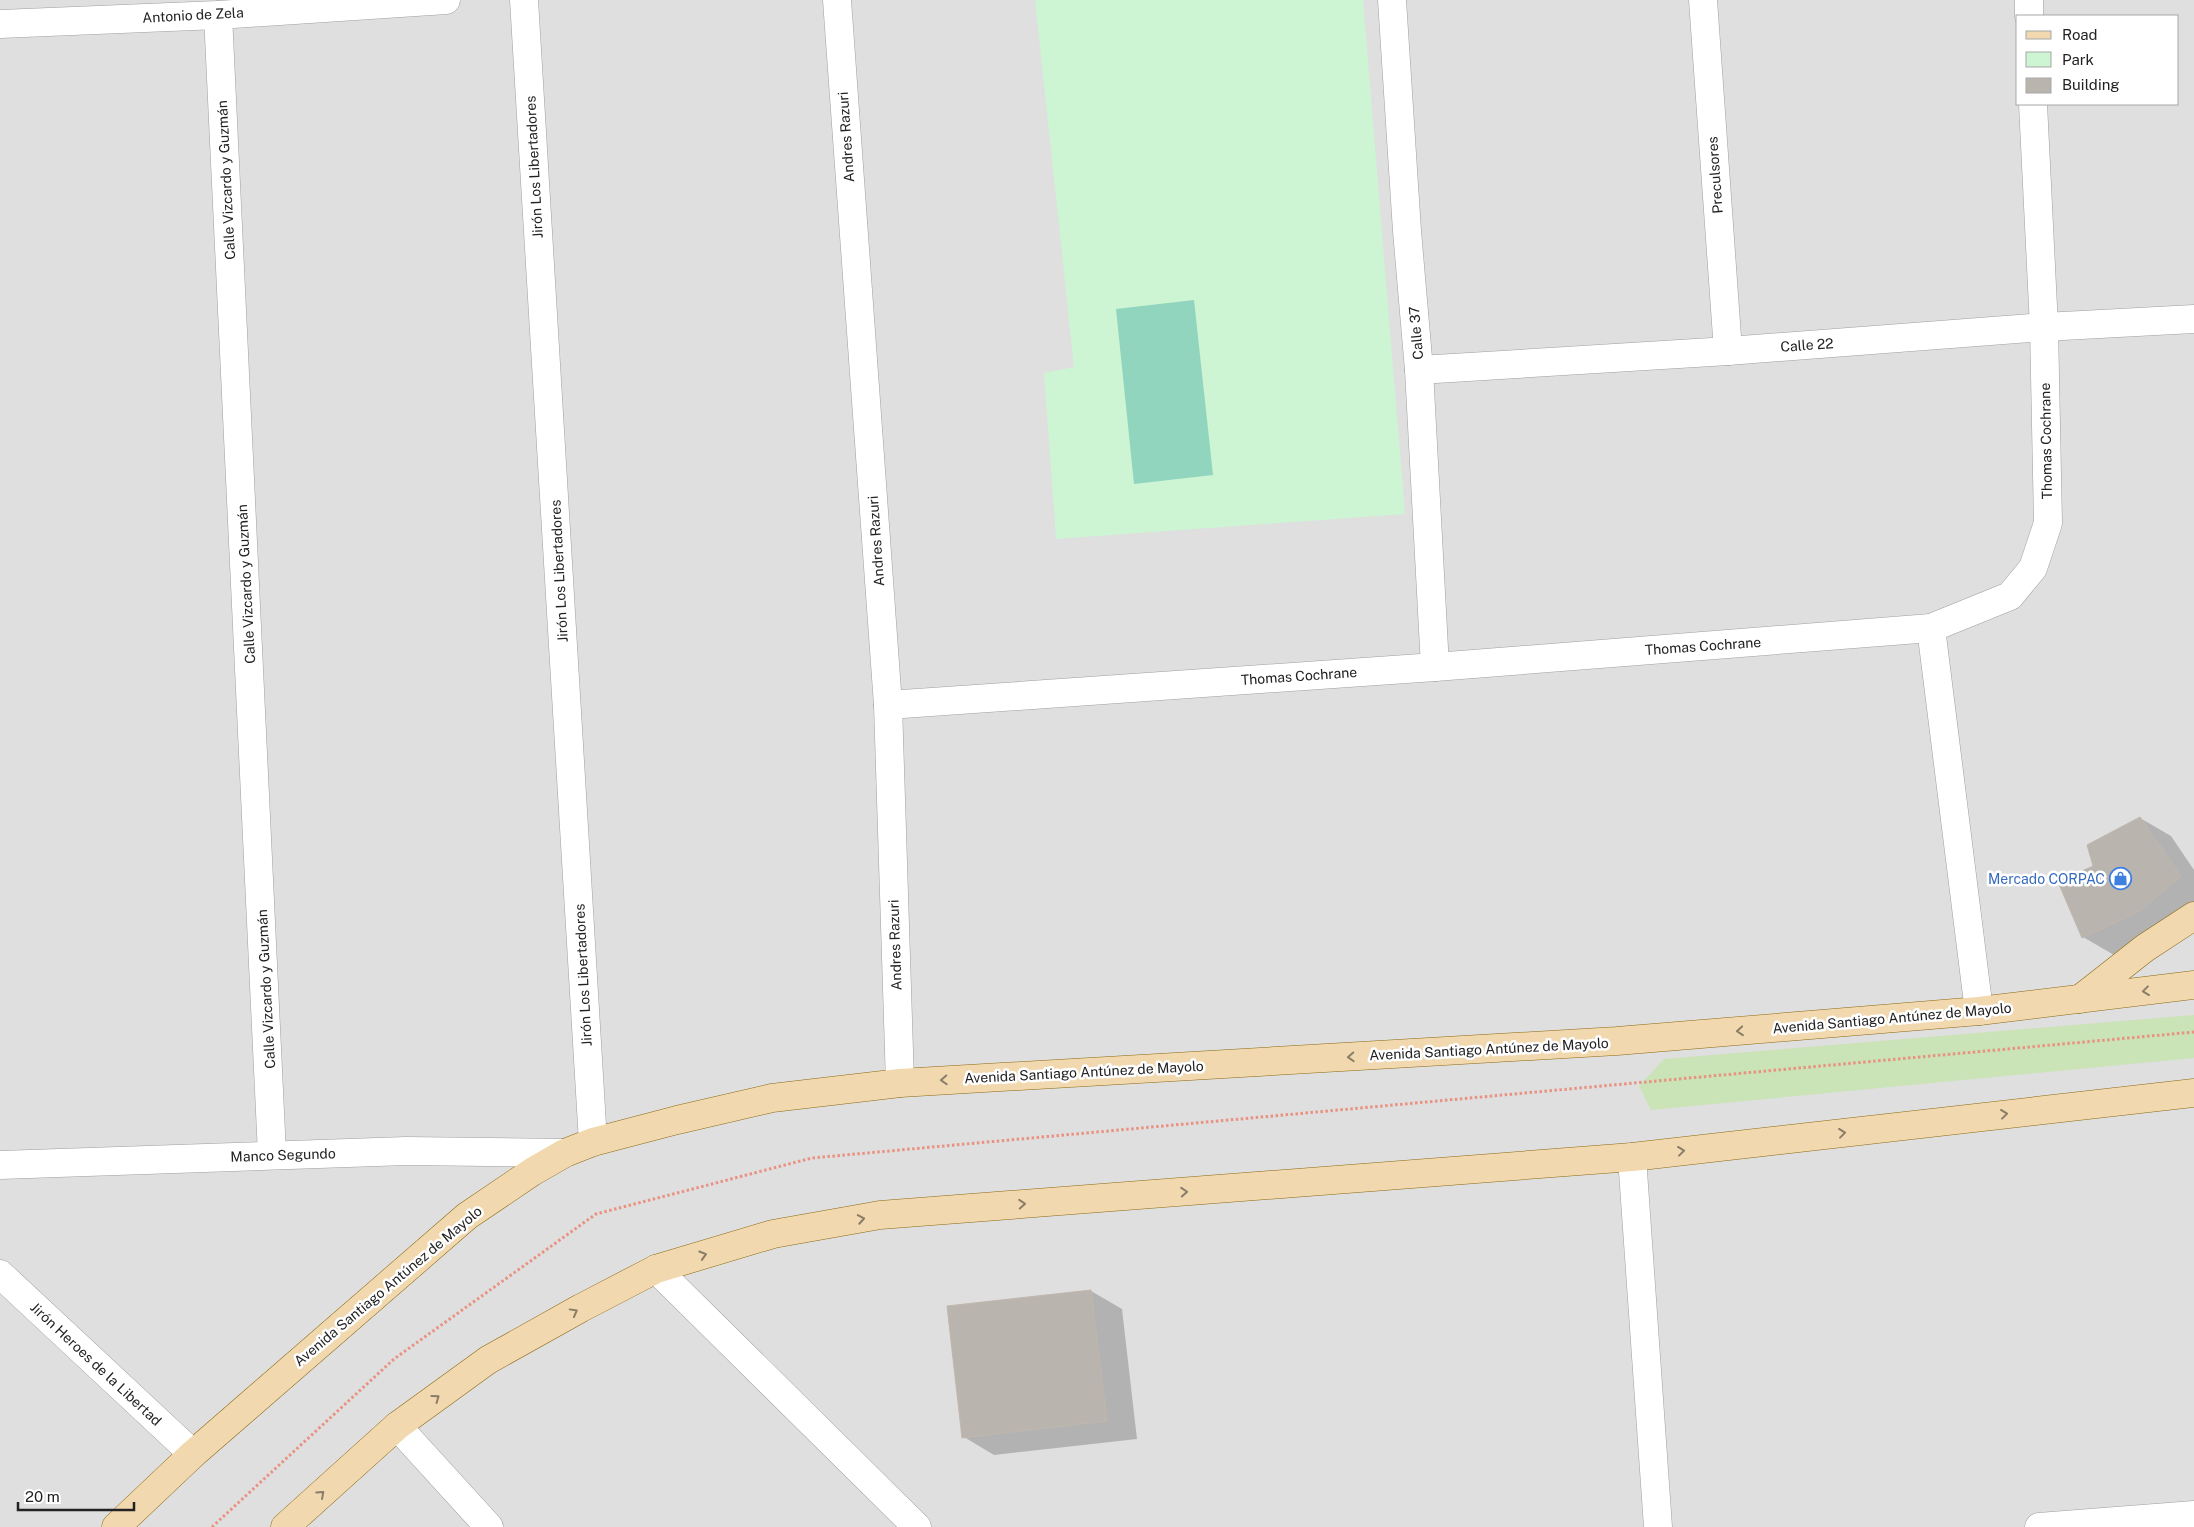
<svg xmlns="http://www.w3.org/2000/svg" width="2194" height="1527" font-family="'Public Sans',sans-serif">
<rect width="100%" height="100%" fill="#f1efea"/>
<!-- residential -->
<path fill="#dfdfdf" fill-rule="evenodd" d="M0 0H2194V1527H0ZM2018 16H2178V104H2018Z"/>
<!-- grass -->
<polygon fill="#cae3b7" points="2194,1015 2194,1058 1651,1110 1639,1086 1664,1059"/>
<!-- park -->
<polygon fill="#cdf4d3" points="1035,0 1363,0 1405,514 1056,539 1044,373 1074,367"/>
<!-- pitch -->
<polygon fill="#92d5bf" points="1194,300 1213,475 1134,484 1116,309"/>
<!-- shadow -->
<g fill="#0003">
<polygon points="2140,818 2171,836 2194,870 2194,909 2171,928 2114,955 2083,937 2095,867"/>
<polygon points="1091,1291 1122,1309 1137,1439 994,1455 964,1437 948,1307"/>
</g>
<!-- building -->
<g fill="#bab4af" stroke="#c0b7ae">
<polygon points="2140,817 2181,876 2140,911 2082,938 2058,882 2093,866 2087,845"/>
<polygon points="1091,1290 1107,1421 962,1438 947,1306"/>
</g>
<g fill="none" stroke-linecap="round" stroke-linejoin="round">
<defs>
<g id="minor">
<polyline points="524,0 593,1142"/>
<polyline points="837,0 888,705 900,1083"/>
<polyline points="1392,0 1407,231 1419,370 1435,667"/>
<polyline points="1703,0 1728,351"/>
<polyline points="2029,0 2029,16"/>
<polyline points="218,15 272,1154"/>
<polyline points="0,24 218,15 446,0"/>
<polyline points="1419,370 1728,351 2044,327 2194,319"/>
<polyline points="1931,628 1979,1011"/>
<polyline points="888,705 1435,667 1931,628 2010,596 2033,568 2048,523 2044,327 2033,104"/>
<polyline points="1632,1157 1658,1527"/>
<polyline points="0,1165 406,1151 565,1153"/>
<polyline points="656,1269 917,1527"/>
<polyline points="0,1274 193,1454"/>
<polyline points="397,1426 489,1527"/>
<polyline points="2039,1527 2194,1515"/>
</g>
<g id="major">
<polyline points="2080,999 2145,948 2194,916"/>
<polyline points="116,1527 193,1454 467,1216 532,1172 565,1153 593,1142 677,1120 772,1098 900,1083 1617,1041 1979,1011 2194,985"/>
<polyline points="285,1527 397,1426 488,1360 581,1308 656,1269 773,1234 880,1215 1632,1157 2194,1093"/>
</g>
</defs>
<!-- minor casing -->
<use href="#minor" stroke="#9f9f9f" stroke-width="29"/>
<!-- major casing -->
<use href="#major" stroke="#8b6a14" stroke-width="29"/>
<!-- path -->
<polyline stroke="#e99282" stroke-width="3" stroke-dasharray="2.5 2.5" stroke-linecap="butt" points="212,1527 394,1359 596,1214 812,1158 2194,1032"/>
<!-- minor -->
<use href="#minor" stroke="#fff" stroke-width="28"/>
<!-- major -->
<use href="#major" stroke="#f1d8ae" stroke-width="28"/>
</g>
<!-- one-way arrows -->
<defs><path id="oneway-chevron" d="M-2-3.5L2.5 0L-2 3.5" fill="none" stroke-width="1.6" stroke-linecap="round" stroke-linejoin="round" transform="scale(1.25)"/></defs>
<g stroke="#8a7d68">
<use href="#oneway-chevron" transform="translate(2146 991) rotate(173)"/>
<use href="#oneway-chevron" transform="translate(1740 1031) rotate(175)"/>
<use href="#oneway-chevron" transform="translate(1351 1057) rotate(177)"/>
<use href="#oneway-chevron" transform="translate(944 1080) rotate(177)"/>
<use href="#oneway-chevron" transform="translate(2004 1114) rotate(-7)"/>
<use href="#oneway-chevron" transform="translate(1842 1133) rotate(-7)"/>
<use href="#oneway-chevron" transform="translate(1681 1151) rotate(-7)"/>
<use href="#oneway-chevron" transform="translate(1184 1192) rotate(-4)"/>
<use href="#oneway-chevron" transform="translate(1022 1204) rotate(-4)"/>
<use href="#oneway-chevron" transform="translate(861 1219) rotate(-10)"/>
<use href="#oneway-chevron" transform="translate(703 1255) rotate(-17)"/>
<use href="#oneway-chevron" transform="translate(574 1312) rotate(-29)"/>
<use href="#oneway-chevron" transform="translate(436 1398) rotate(-36)"/>
<use href="#oneway-chevron" transform="translate(321 1494) rotate(-42)"/>
</g>
<!-- icons -->
<defs>
<symbol id="shop-ring" viewBox="-11 -11 22 22"><circle r="9.5" fill="#fff" stroke="#3f7fe0" stroke-width="1.5"/><path d="M-5-2.5h2.3a2.7 3.5 0 0 1 5.4 0H5L5.5 6h-11ZM-1.5-2.5h3a1.5 2.3 0 0 0-3 0Z" fill="#3f7fe0"/></symbol>
</defs>
<g fill-rule="evenodd">
<use href="#shop-ring" x="2108" y="866" width="25" height="25"/>
</g>
<g text-anchor="middle" dominant-baseline="central" stroke-width="5" stroke-linejoin="round" paint-order="stroke">
<!-- street labels -->
<g font-size="14" fill="#222" stroke="#fff">
<text transform="translate(193 15) rotate(-3)">Antonio de Zela</text>
<text transform="translate(846 137) rotate(-94)">Andres Razuri</text>
<text transform="translate(534 167) rotate(-93)">Jirón Los Libertadores</text>
<text transform="translate(1715 175) rotate(-94)">Preculsores</text>
<text transform="translate(226 180) rotate(-93)">Calle Vizcardo y Guzmán</text>
<text transform="translate(1416 333) rotate(-95)">Calle 37</text>
<text transform="translate(1807 345) rotate(-4)">Calle 22</text>
<text transform="translate(2046 441) rotate(-91)">Thomas Cochrane</text>
<text transform="translate(876 541) rotate(-94)">Andres Razuri</text>
<text transform="translate(559 571) rotate(-93)">Jirón Los Libertadores</text>
<text transform="translate(246 584) rotate(-93)">Calle Vizcardo y Guzmán</text>
<text transform="translate(1703 646) rotate(-4)">Thomas Cochrane</text>
<text transform="translate(1299 676) rotate(-4)">Thomas Cochrane</text>
<text transform="translate(895 945) rotate(-92)">Andres Razuri</text>
<text transform="translate(583 975) rotate(-93)">Jirón Los Libertadores</text>
<text transform="translate(266 989) rotate(-93)">Calle Vizcardo y Guzmán</text>
<text transform="translate(1892 1018) rotate(-5)">Avenida Santiago Antúnez de Mayolo</text>
<text transform="translate(1489 1049) rotate(-3)">Avenida Santiago Antúnez de Mayolo</text>
<text transform="translate(1084 1072) rotate(-3)">Avenida Santiago Antúnez de Mayolo</text>
<text transform="translate(283 1155) rotate(-2)">Manco Segundo</text>
<text transform="translate(388 1286) rotate(-40)">Avenida Santiago Antúnez de Mayolo</text>
<text transform="translate(96 1364) rotate(43)">Jirón Heroes de la Libertad</text>
</g>
<!-- shop labels -->
<g font-size="14" fill="#366cbe" stroke="#fff" text-anchor="end">
<text x="2105" y="879">Mercado CORPAC</text>
</g>
</g>
<!-- legend -->
<rect x="2016" y="15" width="162" height="90" fill="#ffffff" stroke="#a7a7a7"/>
<rect x="2026" y="31" width="25" height="8" fill="#f1d8ae" stroke="#a7a7a7"/>
<text x="2062" y="40" font-size="15" fill="#222222">Road</text>
<rect x="2026" y="52" width="25" height="15" fill="#cdf4d3" stroke="#a7a7a7"/>
<text x="2062" y="65" font-size="15" fill="#222222">Park</text>
<rect x="2026" y="78" width="25" height="15" fill="#bab4af" stroke="#a7a7a7"/>
<text x="2062" y="90" font-size="15" fill="#222222">Building</text>
<!-- scale -->
<path d="M18 1502v8h116v-8" fill="none" stroke="#222222" stroke-width="2.5"/>
<text x="25" y="1502" font-size="15" fill="#222222" stroke="#ffffff" stroke-width="4" paint-order="stroke">20 m</text>
</svg>
